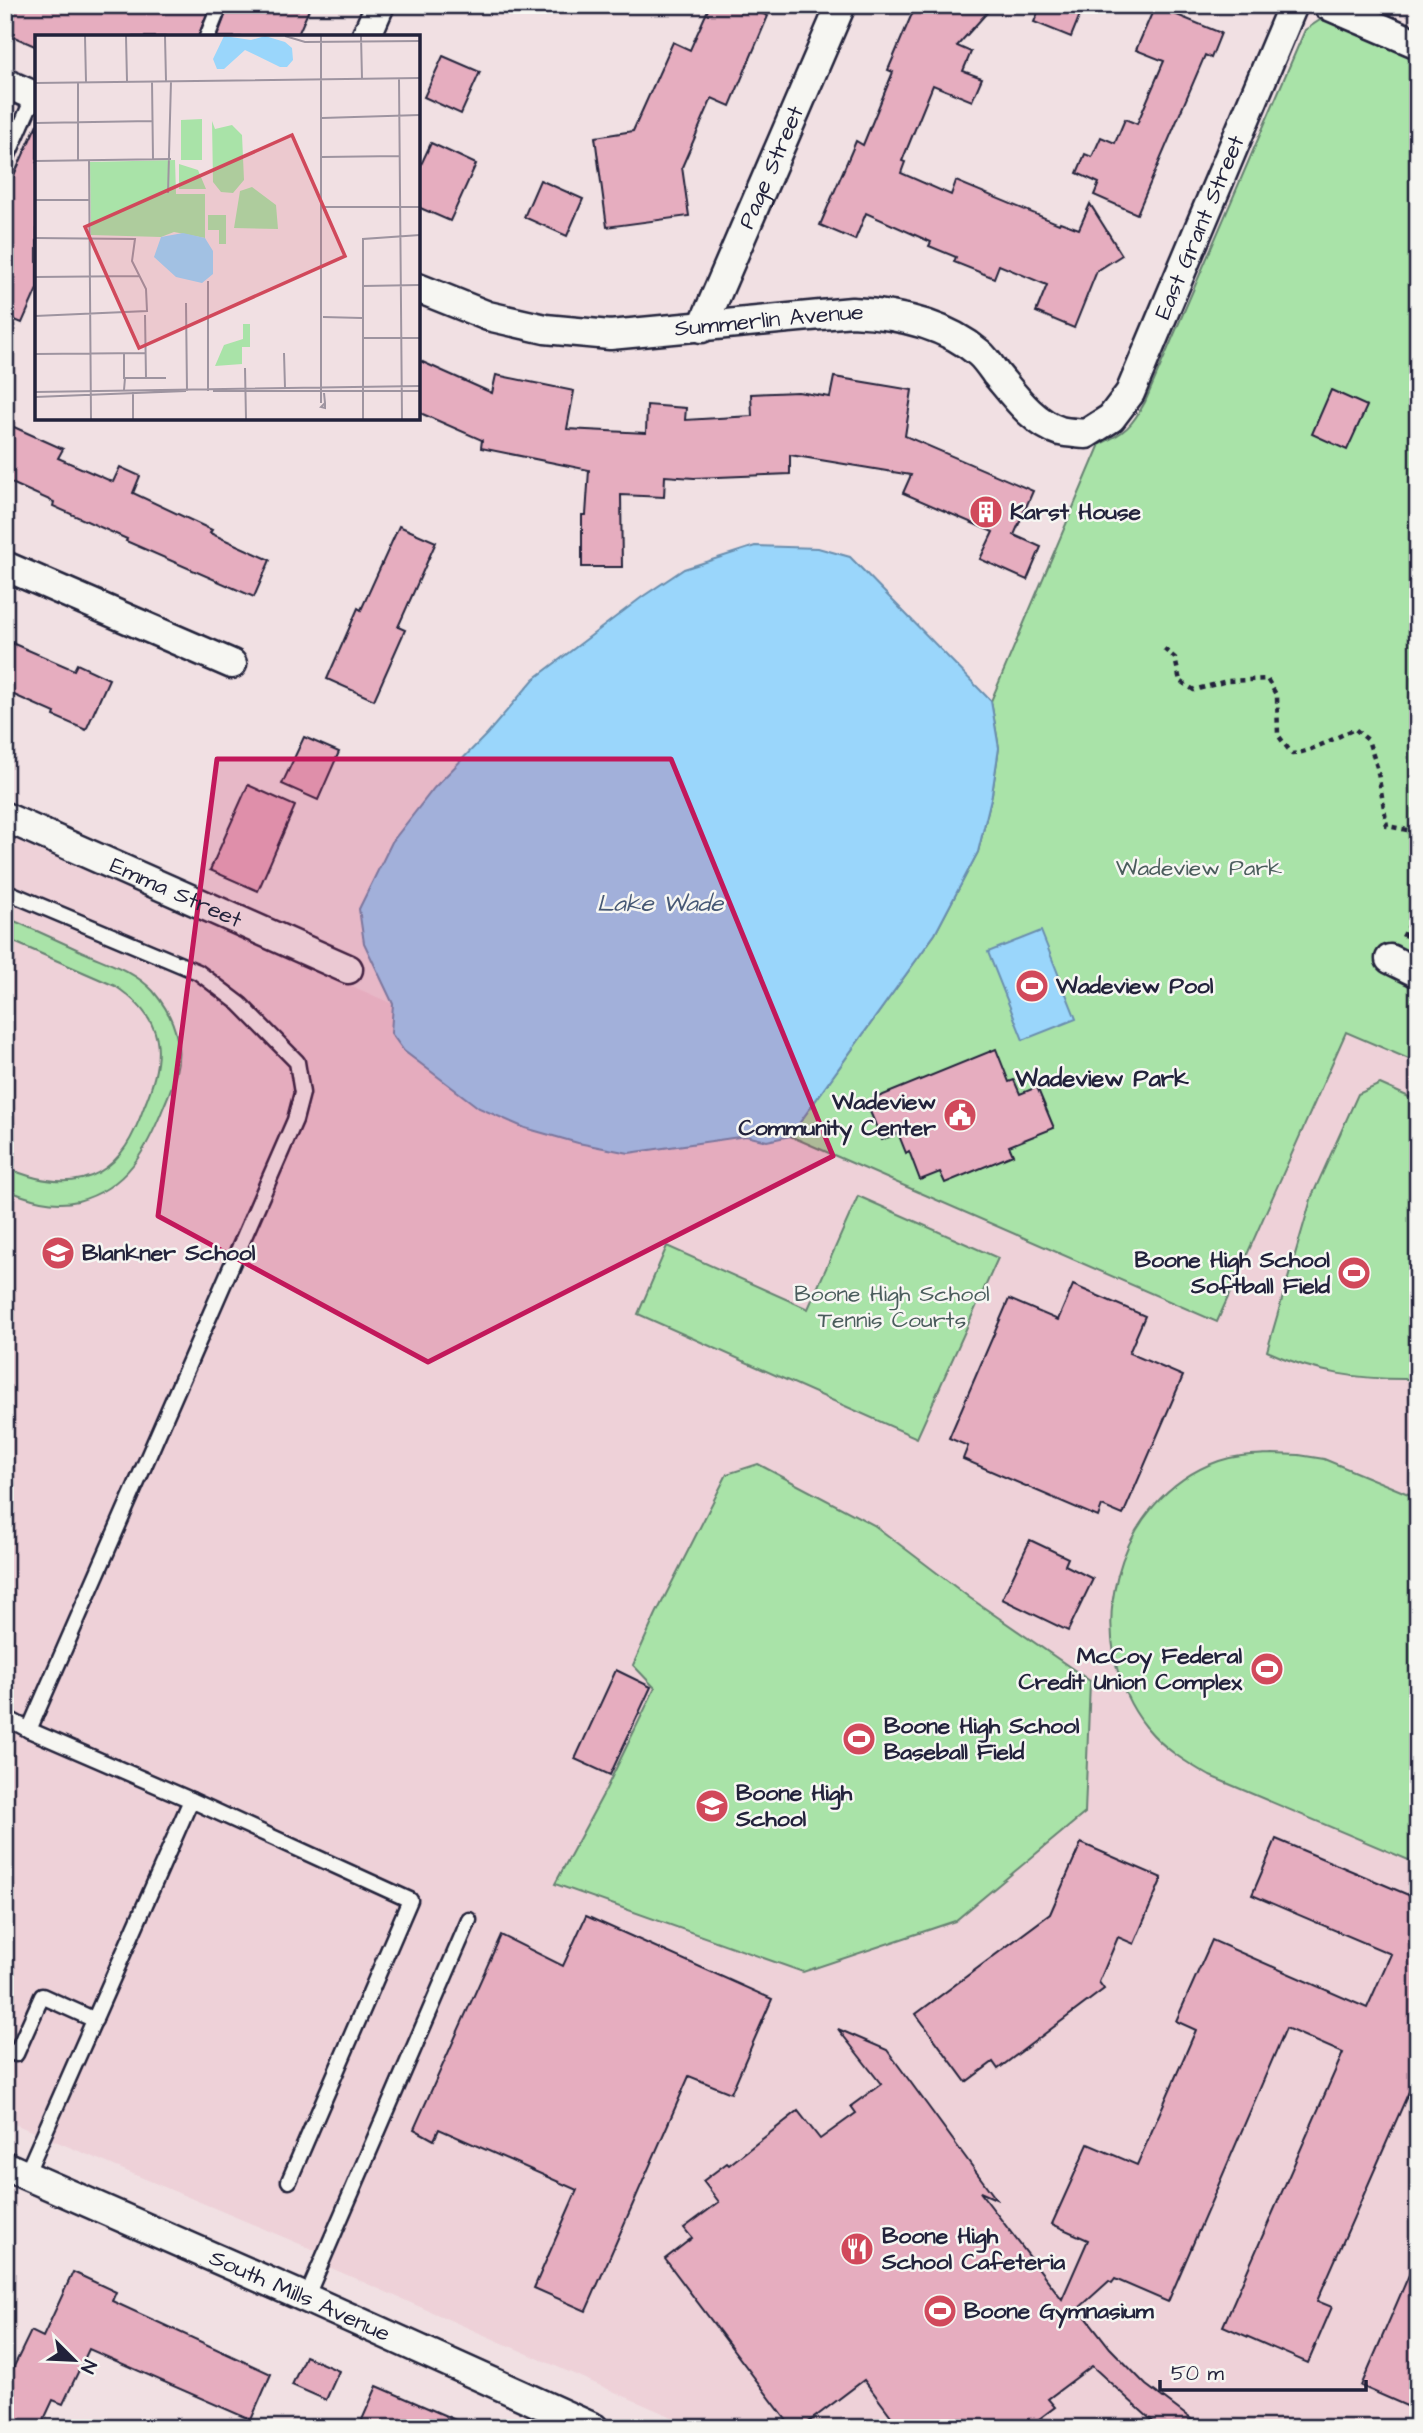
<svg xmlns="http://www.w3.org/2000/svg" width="1423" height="2433" font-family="'Architects Daughter',sans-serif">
<rect width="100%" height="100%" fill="#f1e0e3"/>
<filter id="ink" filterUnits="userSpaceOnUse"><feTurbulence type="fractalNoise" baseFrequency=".0143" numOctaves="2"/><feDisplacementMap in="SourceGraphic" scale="14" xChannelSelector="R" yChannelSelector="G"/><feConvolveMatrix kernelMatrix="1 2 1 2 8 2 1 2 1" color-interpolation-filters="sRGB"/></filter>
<g filter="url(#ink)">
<!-- built -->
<polygon fill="#eed1d8" points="5,835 393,1004 391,1033 629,1153 746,1136 767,1141 790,1136 1217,1322 1346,1032 1418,1063 1418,2428 697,2428 322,2264 326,2255 5,2120"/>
<!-- green -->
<g fill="#a9e3a8" stroke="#668272" stroke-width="2">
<path d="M1320 20 1339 21 1418 55V1063L1346 1032 1217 1322 790 1136 935 934 978 852 992 794 999 748 991 701 1100 444C1125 433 1132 426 1145 402L1305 30Z"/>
<path d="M5 917C31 928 57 940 83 952 107 963 135 971 153 991 164 1004 174 1022 177 1039 182 1062 173 1085 164 1106 147 1149 127 1188 78 1201 53 1207 28 1199 5 1189V1167C48 1186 96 1192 126 1146 134 1134 139 1121 144 1107 166 1055 166 1020 115 986L5 938Z"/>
<path d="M1380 1084 1418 1101V1379H1413C1361 1380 1314 1373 1267 1351L1312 1196 1358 1094Z"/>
<polygon points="858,1196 998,1258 917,1438 638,1314 667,1246 808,1309"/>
<path d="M1272 1454 1299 1455 1324 1459 1418 1498V1864L1210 1776C1187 1763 1164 1749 1147 1728 1078 1643 1113 1498 1219 1461 1236 1455 1253 1455 1272 1454Z"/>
<polygon points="758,1464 874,1525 970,1598 1090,1681 1085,1813 955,1921 803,1972 555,1884 605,1791 655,1688 633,1665 656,1614 727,1474"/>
</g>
<!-- water -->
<g fill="#9ad6fb" stroke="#6a8eae" stroke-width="2">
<polygon points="755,546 818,548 850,557 991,701 999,748 992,794 978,852 935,934 790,1136 767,1141 746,1136 629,1153 578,1143 525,1128 479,1108 404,1051 391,1033 393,1004 364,943 359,909 392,842 434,788 487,734 534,679 642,597 684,569"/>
<polygon points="1041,931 1076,1019 1023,1040 988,952"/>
</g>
<!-- building -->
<g fill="#e6adbf" stroke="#22223b" stroke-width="2">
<polygon points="5,5 210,5 198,37 37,37 37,47 5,33"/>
<polygon points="229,5 311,5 297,37 217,37"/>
<polygon points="710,5 743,5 768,16 730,106 712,98 682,167 689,216 607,227 595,137 633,131 673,42 690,50"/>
<polygon points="920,5 994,5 957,46 971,52 963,71 982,78 972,101 933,85 902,161 905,162 901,173 951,195 956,181 1059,224 1060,222 1079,229 1090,204 1122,255 1097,271 1074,328 1036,312 1047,285 999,265 994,278 954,262 956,257 929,246 931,242 866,213 855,240 820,225 856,141 863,145 893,72 888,70 911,16"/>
<polygon points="1041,5 1084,5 1071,37 1034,22"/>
<polygon points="1155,6 1221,33 1211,58 1205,55 1137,214 1094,195 1099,183 1077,173 1085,154 1092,157 1101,137 1115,143 1125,119 1137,124 1164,61 1136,50"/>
<polygon points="443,56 480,72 461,114 424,97"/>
<polygon points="37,124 37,289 22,323 5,316 5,195"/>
<polygon points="431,143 476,164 450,221 418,207 418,171"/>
<polygon points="540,180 583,199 567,236 524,217"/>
<polygon points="418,360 492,393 496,375 574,391 567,429 646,433 647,405 686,408 685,420 752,416 751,394 798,392 830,397 834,377 912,390 905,436 1033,491 1014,535 1041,547 1027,580 980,559 993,532 903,493 911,475 790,455 790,474 694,478 665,476 664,497 621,495 622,567 582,567 582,515 586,515 589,470 481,448 482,440 418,412"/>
<polygon points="1331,390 1367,406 1347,450 1312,434"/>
<polygon points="5,423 63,449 58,458 113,482 120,467 140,476 133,493 212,530 210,533 270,560 254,597 126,541 127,539 53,506 54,502 5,480"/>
<polygon points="399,526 436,542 398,627 405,630 374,700 327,679 358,608 361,610"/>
<polygon points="5,640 74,670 77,664 109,679 86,730 54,716 55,713 5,691"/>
<polygon points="304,737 339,752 318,800 282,784"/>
<polygon points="248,785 295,806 258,891 210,870"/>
<polygon points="996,1049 1009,1082 1014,1080 1020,1094 1037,1087 1054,1128 1009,1146 1013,1155 945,1183 940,1172 920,1180 909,1151 906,1153 898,1133 882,1140 866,1102"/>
<polygon points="1073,1285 1145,1316 1129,1353 1183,1376 1123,1515 1102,1506 1098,1517 963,1459 968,1446 949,1438 1009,1299 1058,1320"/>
<polygon points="1030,1540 1068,1558 1065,1565 1093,1579 1068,1631 1002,1599"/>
<polygon points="616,1670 651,1687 610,1775 575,1759"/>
<polygon points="1276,1839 1418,1899 1418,2071 1317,2301 1332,2307 1308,2363 1223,2326 1343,2053 1286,2028 1168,2302 1115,2279 1112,2283 1109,2281 1079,2308 1110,2348 1146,2385 1203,2428 1160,2428 1092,2366 1048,2399 1055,2407 1027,2428 900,2428 864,2380 802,2427 790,2425 665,2259 692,2238 684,2228 719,2202 703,2181 727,2163 729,2165 798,2111 820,2139 856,2113 851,2106 881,2084 838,2029 887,2050 996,2199 980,2192 1062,2299 1088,2240 1052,2224 1088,2144 1137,2165 1196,2030 1176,2021 1212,1940 1367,2008 1391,1954 1252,1895"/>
<polygon points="1081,1843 1162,1878 1134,1944 1118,1937 1099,1982 1104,1989 998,2069 993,2062 966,2082 916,2014 1050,1914"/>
<polygon points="586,1916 772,1999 731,2093 689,2076 586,2311 534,2288 577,2190 439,2129 434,2140 414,2129 501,1935 563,1966"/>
<polygon points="1418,2254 1418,2411 1361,2386"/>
<polygon points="73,2272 116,2292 112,2301 271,2374 251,2420 89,2349 63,2404 53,2400 40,2428 5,2428 5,2385 31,2331 43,2337"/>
<polygon points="305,2356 339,2371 326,2400 292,2385"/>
<polygon points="377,2386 474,2428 374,2428 361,2422"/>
</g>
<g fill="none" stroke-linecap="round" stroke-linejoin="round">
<defs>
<g id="service">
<polyline points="207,37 220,5"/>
<polyline points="5,162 34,96"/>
<polyline points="5,891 198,972 240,1004 297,1062 302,1093 295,1120 29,1730"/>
<polyline points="5,1717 29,1730 191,1800 410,1900 289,2181"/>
<polyline points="5,2050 16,2054 42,1996 95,2020"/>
<polyline points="26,2175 191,1800"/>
<polyline points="306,2298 469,1920"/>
</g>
<g id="minor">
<polyline points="1327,5 1418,44"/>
<polyline points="366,37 380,5"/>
<polyline points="5,83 37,97"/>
<path id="s1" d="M418 288 488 316 545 329 610 335 852 312C895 314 945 324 979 353 985 358 991 367 996 374 1013 394 1033 423 1060 431 1068 433 1078 433 1086 434L1111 418 1130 393 1293 5"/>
<path id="s2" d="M702 328 841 5"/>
<polyline points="5,566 232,664"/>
<path id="s3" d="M5 817 348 969"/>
<polyline points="1390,959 1418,973"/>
<path id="s4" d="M5 2166 306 2298 594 2428"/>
</g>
</defs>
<!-- service casing -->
<use href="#service" stroke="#22223b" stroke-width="19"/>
<!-- minor casing -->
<use href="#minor" stroke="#22223b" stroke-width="33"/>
<!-- path -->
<g stroke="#22223b" stroke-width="4.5" stroke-dasharray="5 5" stroke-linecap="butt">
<path d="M1164 649 1175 658 1180 681 1194 690 1227 681 1267 679 1277 696 1278 735 1292 754C1311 752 1336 737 1355 729L1368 740 1377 767 1387 826 1418 832"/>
<polyline points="1403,937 1418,910"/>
</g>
<!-- service -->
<use href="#service" stroke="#f6f6f2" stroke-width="14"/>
<!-- minor -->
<use href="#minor" stroke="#f6f6f2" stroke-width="28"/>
</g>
</g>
<!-- marked area -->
<path fill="#c2185b" fill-opacity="0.2" stroke="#c2185b" stroke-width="5" stroke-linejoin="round" d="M217 759H671L833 1156 428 1362 158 1216Z"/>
<!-- icons -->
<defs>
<symbol id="building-disc" viewBox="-11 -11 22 22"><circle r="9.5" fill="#d1495b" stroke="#f6f6f2"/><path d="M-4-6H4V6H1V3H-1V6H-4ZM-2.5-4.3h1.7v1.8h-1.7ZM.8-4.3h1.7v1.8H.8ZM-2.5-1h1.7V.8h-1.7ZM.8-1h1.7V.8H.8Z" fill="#fff"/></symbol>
<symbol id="stadium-disc" viewBox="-11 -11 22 22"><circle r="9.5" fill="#d1495b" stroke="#f6f6f2"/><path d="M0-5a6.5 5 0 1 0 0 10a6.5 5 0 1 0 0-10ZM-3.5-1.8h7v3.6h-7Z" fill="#fff"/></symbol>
<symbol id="civic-disc" viewBox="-11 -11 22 22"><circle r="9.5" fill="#d1495b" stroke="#f6f6f2"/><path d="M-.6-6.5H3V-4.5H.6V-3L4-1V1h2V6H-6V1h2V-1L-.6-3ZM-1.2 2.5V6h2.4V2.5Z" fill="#fff"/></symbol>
<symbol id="school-disc" viewBox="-11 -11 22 22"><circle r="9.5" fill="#d1495b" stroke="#f6f6f2"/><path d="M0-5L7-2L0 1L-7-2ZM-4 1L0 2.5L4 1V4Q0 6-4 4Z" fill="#fff"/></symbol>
<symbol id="restaurant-disc" viewBox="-11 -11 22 22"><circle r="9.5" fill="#d1495b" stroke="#f6f6f2"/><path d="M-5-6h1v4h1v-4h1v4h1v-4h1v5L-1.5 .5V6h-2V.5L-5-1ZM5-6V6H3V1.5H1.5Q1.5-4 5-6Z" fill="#fff"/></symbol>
</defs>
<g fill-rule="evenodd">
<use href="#building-disc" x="967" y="493" width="38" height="38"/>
<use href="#stadium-disc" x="1013" y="967" width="38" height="38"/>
<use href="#civic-disc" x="941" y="1096" width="38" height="38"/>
<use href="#school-disc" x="39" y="1234" width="38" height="38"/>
<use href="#stadium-disc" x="1335" y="1254" width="38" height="38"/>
<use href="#stadium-disc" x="1248" y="1650" width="38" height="38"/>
<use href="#stadium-disc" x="840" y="1720" width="38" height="38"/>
<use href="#school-disc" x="693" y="1787" width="38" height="38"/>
<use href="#restaurant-disc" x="838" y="2230" width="38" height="38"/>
<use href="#stadium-disc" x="921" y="2292" width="38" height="38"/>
</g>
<g text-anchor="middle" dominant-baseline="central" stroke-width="5" stroke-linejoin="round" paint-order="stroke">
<!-- street labels -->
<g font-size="23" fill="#22223b" stroke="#f6f6f2">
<text stroke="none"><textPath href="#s2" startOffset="175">Page Street</textPath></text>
<text stroke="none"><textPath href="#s1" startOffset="959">East Grant Street</textPath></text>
<text stroke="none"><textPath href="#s1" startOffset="359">Summerlin Avenue</textPath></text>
<text stroke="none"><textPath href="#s3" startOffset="187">Emma Street</textPath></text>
<text stroke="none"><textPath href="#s4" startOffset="322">South Mills Avenue</textPath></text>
</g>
<!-- poi labels -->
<g font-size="23" font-weight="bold" fill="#22223b" stroke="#f6f6f2" text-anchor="start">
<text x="1010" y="512">Karst House</text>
<text x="1056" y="986">Wadeview Pool</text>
<text x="936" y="1102" text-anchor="end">Wadeview<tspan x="936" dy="26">Community Center</tspan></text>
<text x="82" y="1253">Blankner School</text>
<text x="1330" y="1260" text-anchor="end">Boone High School<tspan x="1330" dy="26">Softball Field</tspan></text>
<text x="1242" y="1656" text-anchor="end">McCoy Federal<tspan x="1242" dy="26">Credit Union Complex</tspan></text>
<text x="884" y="1726">Boone High School<tspan x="884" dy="26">Baseball Field</tspan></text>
<text x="736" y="1793">Boone High<tspan x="736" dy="26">School</tspan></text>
<text x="882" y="2236">Boone High<tspan x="882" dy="26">School Cafeteria</tspan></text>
<text x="964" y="2311">Boone Gymnasium</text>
</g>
<!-- park labels -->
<g font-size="23" fill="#4a5c5c" stroke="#f6f6f2">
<text x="1199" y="868">Wadeview Park</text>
<text x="892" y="1294">Boone High School<tspan x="892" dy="26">Tennis Courts</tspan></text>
</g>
<!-- water labels -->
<g font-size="24" font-style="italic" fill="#465875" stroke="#f6f6f2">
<text x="660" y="904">Lake Wade</text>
</g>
<!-- neighbourhood labels -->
<g font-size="24" font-weight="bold" fill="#22223b" stroke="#f6f6f2">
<text x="1102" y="1079">Wadeview Park</text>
</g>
</g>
<!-- overview -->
<g transform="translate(35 35)">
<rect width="385" height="385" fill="#f1e0e3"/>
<path d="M167 84V125H146V85ZM177 86 180 94 197 90 207 100 209 145 198 158 186 157 178 147ZM140 125 141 159H170V203L139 197 126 202 56 200 55 127ZM144 129 163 135 171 154H144ZM217 152 241 170 243 194 199 193 205 156ZM173 180H191V209H184V195H173ZM208 289H215V312H207V329L180 331 189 310 208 304Z" fill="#a9e3a8"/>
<path d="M189 1 216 5 230 1 250 7 257 13 258 25 252 32H245L210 15 189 34H182L178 24ZM148 198 170 203 178 216V239L167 248 141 242 119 222 126 202Z" fill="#9ad6fb"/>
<path fill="none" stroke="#9e94a0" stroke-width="2" d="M50 1 51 47M91 1 92 46M130 1 131 46M250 1 270 7 385 6M286 1V368M326 1 327 44M364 43 367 384M117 46 118 124M43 47V125M0 48 385 43M287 83 385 80M0 88 117 86M287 122 364 121M54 125 56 384M0 126 136 124M133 158 136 46M0 165H54M287 172H385M0 203 100 204 97 226 111 254 112 276 0 281M0 242 105 241M173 246V356M327 251 385 250M151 268 152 356M110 280 111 343M288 282 327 283M327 303H385M89 318V344M249 318 250 353M0 319 111 318M210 333 211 384M89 355 90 343H131M178 356H385M0 357 385 351M98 357V384M289 358 290 368 286 372 290 373V368M0 362 151 356M328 384V204L385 200"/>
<path fill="#d1495b" fill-opacity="0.15" stroke="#d1495b" stroke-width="3.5" d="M257 100 310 221 104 313 50 192Z"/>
<rect width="385" height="385" fill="none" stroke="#22223b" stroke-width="3.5"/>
</g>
<!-- margin -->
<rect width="1423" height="2433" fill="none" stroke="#f6f6f2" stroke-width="28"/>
<rect x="14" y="14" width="1395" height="2405" fill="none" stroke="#22223b" stroke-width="2.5" filter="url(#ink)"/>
<!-- north arrow -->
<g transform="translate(74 2360) rotate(114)" stroke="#f6f6f2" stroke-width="5" paint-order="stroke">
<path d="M0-5L12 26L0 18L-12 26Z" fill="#22223b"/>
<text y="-10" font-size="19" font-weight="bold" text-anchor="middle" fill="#22223b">N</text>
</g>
<!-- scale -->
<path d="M1160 2380v10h206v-10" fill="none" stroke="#22223b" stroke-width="3.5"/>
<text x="1171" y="2380" font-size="21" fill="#22223b" stroke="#f6f6f2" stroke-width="5" paint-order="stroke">50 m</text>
</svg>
